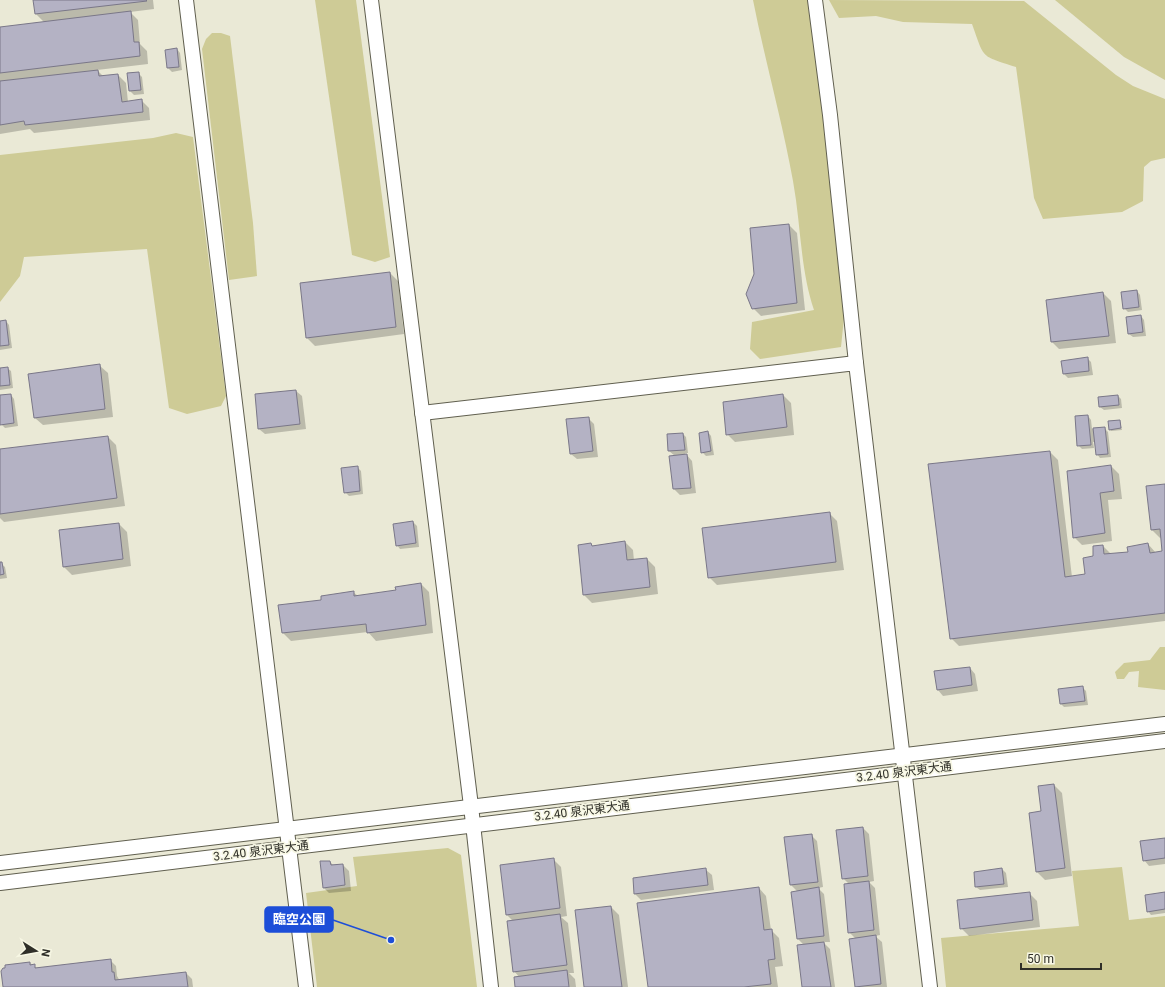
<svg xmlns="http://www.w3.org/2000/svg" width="1165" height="987" font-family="Roboto,'Noto Sans JP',sans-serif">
<rect width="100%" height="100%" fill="#eae9d6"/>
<!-- green -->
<g fill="#cecb96">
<polygon points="315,0 356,0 390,257 375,262 352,255"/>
<path d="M753 0H809L808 6 821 88 845 308 841 347 760 359 750 349 752 322 814 310C800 269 801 224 793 181 782 120 765 61 753 0Z"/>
<path d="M829 0 1024 1 1116 75 1133 86 1165 99V158L1151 161 1144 167 1143 201 1122 212 1043 219 1034 198 1016 67C980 55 985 60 972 24L903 22 876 16 839 18Z"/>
<polygon points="1055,0 1165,0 1165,80 1124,57"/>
<polygon points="212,33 221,33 230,36 253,223 257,276 229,280 202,49 206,39"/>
<polygon points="176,133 193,137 226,396 221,406 187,414 169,408 147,249 24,257 20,276 0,302 0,155 153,138"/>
<polygon points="1160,647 1165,647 1165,690 1138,687 1139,671 1129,672 1124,679 1117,679 1115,672 1124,663 1150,660"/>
<polygon points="448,848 461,855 477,987 317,987 306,893 357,886 353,857"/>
<polygon points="1122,867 1129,920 1165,916 1165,987 946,987 941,938 1079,926 1072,871"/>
</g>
<!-- shadow -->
<g fill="#0003">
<polygon points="34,0 153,0 154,9 130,12 138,20 140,44 147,51 148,64 97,70 104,77 118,75 126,83 128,102 141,100 149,108 150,120 34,133 30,129 0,134 0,28 45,23 36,14"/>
<polygon points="177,49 180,53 182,70 172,72 168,68 166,51"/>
<polygon points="138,73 142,77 144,94 134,95 130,91 128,74"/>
<polygon points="789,225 797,233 805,310 761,316 753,308"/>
<polygon points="390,273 398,281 404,334 315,346 307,338"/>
<polygon points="1137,291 1140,295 1142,310 1128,312 1124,308"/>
<polygon points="1103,293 1111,301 1116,343 1059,349 1052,342"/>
<polygon points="1141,316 1144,320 1146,336 1133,337 1129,334"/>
<polygon points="6,321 9,325 12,348 0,350 0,322"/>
<polygon points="1087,358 1091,362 1093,375 1068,378 1064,374 1063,362"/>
<polygon points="100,366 108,373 113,417 43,425 35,418"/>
<polygon points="7,368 11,371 13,388 0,390 0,369"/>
<polygon points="296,391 302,396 306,429 265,434 259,429"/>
<polygon points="11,395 14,399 18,426 5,428 1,424 0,396"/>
<polygon points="783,395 791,403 794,435 735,442 727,434 724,403"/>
<polygon points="1118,396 1121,399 1122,408 1104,410 1100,407"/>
<polygon points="1088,416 1091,420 1092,429 1104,428 1108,432 1111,457 1100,458 1097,454 1095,442 1093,442 1094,448 1082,449 1078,445"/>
<polygon points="588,418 594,424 598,457 577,459 571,454"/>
<polygon points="1120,421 1122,430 1111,431 1110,429"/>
<polygon points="708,432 711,436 714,455 706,456 702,452"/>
<polygon points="683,434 686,437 688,453 685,453 692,461 696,493 680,495 674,489 670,457 675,456 669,451 668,435"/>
<polygon points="108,437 116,445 125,506 4,522 0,518 0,450"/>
<polygon points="1050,452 1058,460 1072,577 1086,575 1094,557 1103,546 1111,554 1129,553 1148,544 1156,553 1163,552 1162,537 1160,538 1152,530 1165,485 1165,621 959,646 951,638"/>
<polygon points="1111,466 1119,474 1122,499 1108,500 1112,541 1082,545 1074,537"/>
<polygon points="357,467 361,471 363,494 349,496 345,492"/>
<polygon points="829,513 837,521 844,570 717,585 709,577"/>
<polygon points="413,522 417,526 419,547 400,549 397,545"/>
<polygon points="119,524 127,532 131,566 72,575 64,567 60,531"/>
<polygon points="625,542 633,550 634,561 647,559 655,567 658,594 592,603 584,595 591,545 593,547"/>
<polygon points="0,563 5,567 7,578 0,579"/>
<polygon points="421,584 429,592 433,633 376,641 368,632 291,641 283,633 279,606 322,601 353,592 358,596 397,591"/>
<polygon points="970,668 975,674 978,691 943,696 938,690"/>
<polygon points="1082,687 1086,691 1088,705 1064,707 1061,704"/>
<polygon points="1054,785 1062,793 1072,876 1045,880 1037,872 1030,814 1042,812"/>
<polygon points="863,828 869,834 874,881 869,882 875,888 880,935 875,936 882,942 887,987 856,987 856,939 849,932 849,884 843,878"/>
<polygon points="811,835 817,841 823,887 818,888 824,894 830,942 823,942 830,949 835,987 803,987 804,945 798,939 792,893 798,892 791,885"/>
<polygon points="1165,839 1165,864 1149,866 1144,860"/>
<polygon points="553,859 561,867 567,916 561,917 568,923 574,973 569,973 575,979 576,987 516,987 520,978 514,971 513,921 507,915"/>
<polygon points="330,862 334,866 343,865 349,871 351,891 329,893 324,888"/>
<polygon points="1002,869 1006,873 1008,887 980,890 976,887"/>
<polygon points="706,870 712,875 714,890 641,900 635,894 634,879"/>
<polygon points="759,888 766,896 771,930 779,938 783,966 775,967 778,987 649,987"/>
<polygon points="1029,893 1037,901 1040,927 969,936 961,928"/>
<polygon points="1165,893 1165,913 1151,915 1148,911"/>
<polygon points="611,907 619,915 628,987 585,987"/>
<polygon points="110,960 116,966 117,976 120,981 186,973 192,979 193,987 4,987 30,963 38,969"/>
</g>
<!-- building -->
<g fill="#b4b2c4" stroke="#7a7788">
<polygon points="33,0 146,0 147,1 35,14"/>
<polygon points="131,11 134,42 139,42 140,56 0,73 0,27"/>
<polygon points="177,48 179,67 167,68 165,50"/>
<polygon points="98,70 99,76 118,74 122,102 142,99 143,112 25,125 24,121 0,125 0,81"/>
<polygon points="139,72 141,90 129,91 127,73"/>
<polygon points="789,224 797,303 752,309 746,294 754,274 750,228"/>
<polygon points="390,272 396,327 306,338 300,283"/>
<polygon points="1137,290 1139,307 1123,309 1121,292"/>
<polygon points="1103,292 1109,336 1051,342 1046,300"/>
<polygon points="1141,315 1143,332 1128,334 1126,317"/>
<polygon points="6,320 9,345 0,346 0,321"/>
<polygon points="1088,357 1089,371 1063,374 1061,361"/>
<polygon points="100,364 105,409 34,418 28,374"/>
<polygon points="8,367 10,385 0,386 0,368"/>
<polygon points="296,390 300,424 258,429 255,394"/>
<polygon points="11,394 14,423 0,425 0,395"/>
<polygon points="783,394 787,427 726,435 723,402"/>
<polygon points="1118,395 1119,405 1099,407 1098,397"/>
<polygon points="1088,415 1091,445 1077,446 1075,416"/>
<polygon points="589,417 593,451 570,454 566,419"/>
<polygon points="1120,420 1121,428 1109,430 1108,421"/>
<polygon points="1105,427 1108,454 1096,455 1093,428"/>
<polygon points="708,431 711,451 701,453 699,433"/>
<polygon points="683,433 685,450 668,451 667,434"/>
<polygon points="108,436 117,498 0,514 0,449"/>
<polygon points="1050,451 1065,577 1085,574 1083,558 1093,556 1093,546 1103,545 1104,554 1128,552 1127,547 1148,543 1150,553 1162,551 1160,529 1151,530 1146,486 1165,484 1165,613 950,639 928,464"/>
<polygon points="687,454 691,488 673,489 669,456"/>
<polygon points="1111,465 1114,491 1100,493 1105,533 1073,538 1067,471"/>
<polygon points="358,466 360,491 344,493 341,468"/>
<polygon points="830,512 836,562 708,578 702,528"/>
<polygon points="413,521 416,543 396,546 393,524"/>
<polygon points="119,523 123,559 63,567 59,530"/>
<polygon points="625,541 627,560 647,558 650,587 583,595 578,545 591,543 592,546"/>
<polygon points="0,562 2,562 4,574 0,575"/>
<polygon points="421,583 426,625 367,633 366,624 282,633 278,605 321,600 321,596 354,591 354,596 396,590 395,587"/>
<polygon points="970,667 972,685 937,690 934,671"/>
<polygon points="1083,686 1085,701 1060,704 1058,689"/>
<polygon points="1054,784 1065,868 1036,872 1029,813 1041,811 1038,786"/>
<polygon points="863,827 868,876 842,879 836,830"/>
<polygon points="812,834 818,882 790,885 784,837"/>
<polygon points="1165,838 1165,858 1143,861 1140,841"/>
<polygon points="554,858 560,908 506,915 500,865"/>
<polygon points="320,861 330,861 331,865 343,864 345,885 323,888"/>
<polygon points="706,868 708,885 634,894 633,878"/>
<polygon points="1002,868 1004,884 975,887 974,872"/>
<polygon points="869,881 874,930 848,933 844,884"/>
<polygon points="759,887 764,930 772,929 775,959 768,960 771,984 744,987 648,987 637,903"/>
<polygon points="819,887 824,936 797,939 791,892"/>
<polygon points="1030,892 1033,920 960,929 957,900"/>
<polygon points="1165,892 1165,909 1147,912 1145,895"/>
<polygon points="611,906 622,987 584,987 575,910"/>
<polygon points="560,914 567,965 513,972 507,921"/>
<polygon points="876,935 881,984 855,987 849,939"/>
<polygon points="824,942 831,987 802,987 797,945"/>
<polygon points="111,959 112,972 114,972 115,980 186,972 188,987 3,987 1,971 3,968 5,968 5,965 30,962 30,965 35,964 35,968"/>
<polygon points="567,970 569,987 515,987 514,977"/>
</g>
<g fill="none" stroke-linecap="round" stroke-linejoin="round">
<defs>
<g id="minor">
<polyline points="186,0 306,987"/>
<polyline points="371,0 471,806 491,987"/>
<polyline points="815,0 830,115 856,363"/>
<polyline points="422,413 856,363 930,987"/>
<polyline points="0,863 1165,724"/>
<polyline points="0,883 1165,741"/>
</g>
</defs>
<!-- minor casing -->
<use href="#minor" stroke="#605f4f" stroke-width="16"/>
<!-- minor -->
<use href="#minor" stroke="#fff" stroke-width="14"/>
</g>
<g text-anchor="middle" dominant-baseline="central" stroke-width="3.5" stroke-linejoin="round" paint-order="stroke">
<!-- street labels -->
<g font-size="12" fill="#2f2f28" stroke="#f7f7e4">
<text transform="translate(904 772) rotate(-7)">3.2.40 泉沢東大通</text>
<text transform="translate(582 811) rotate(-7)">3.2.40 泉沢東大通</text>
<text transform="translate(261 851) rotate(-7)">3.2.40 泉沢東大通</text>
</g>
</g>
<!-- callouts -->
<path fill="none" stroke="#1d4ed8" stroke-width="1.5" d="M391 940L333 920"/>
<circle fill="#1d4ed8" stroke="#f7f7e4" stroke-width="1.5" cx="391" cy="940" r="4"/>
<rect fill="#1d4ed8" stroke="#1d4ed8" stroke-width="1.5" x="265" y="907" width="68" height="25" rx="4"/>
<g font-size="13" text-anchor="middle" font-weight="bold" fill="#fff">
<text x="299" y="924">臨空公園</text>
</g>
<!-- north arrow -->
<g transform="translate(36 951) rotate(101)" stroke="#f7f7e4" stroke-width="3" paint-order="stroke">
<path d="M0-3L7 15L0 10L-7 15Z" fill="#2f2f28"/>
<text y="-6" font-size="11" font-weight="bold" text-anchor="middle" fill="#2f2f28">N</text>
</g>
<!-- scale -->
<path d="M1021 963v6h80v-6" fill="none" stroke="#2f2f28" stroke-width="2"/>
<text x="1027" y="963" font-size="12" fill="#2f2f28" stroke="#f7f7e4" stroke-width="3" paint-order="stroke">50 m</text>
</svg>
